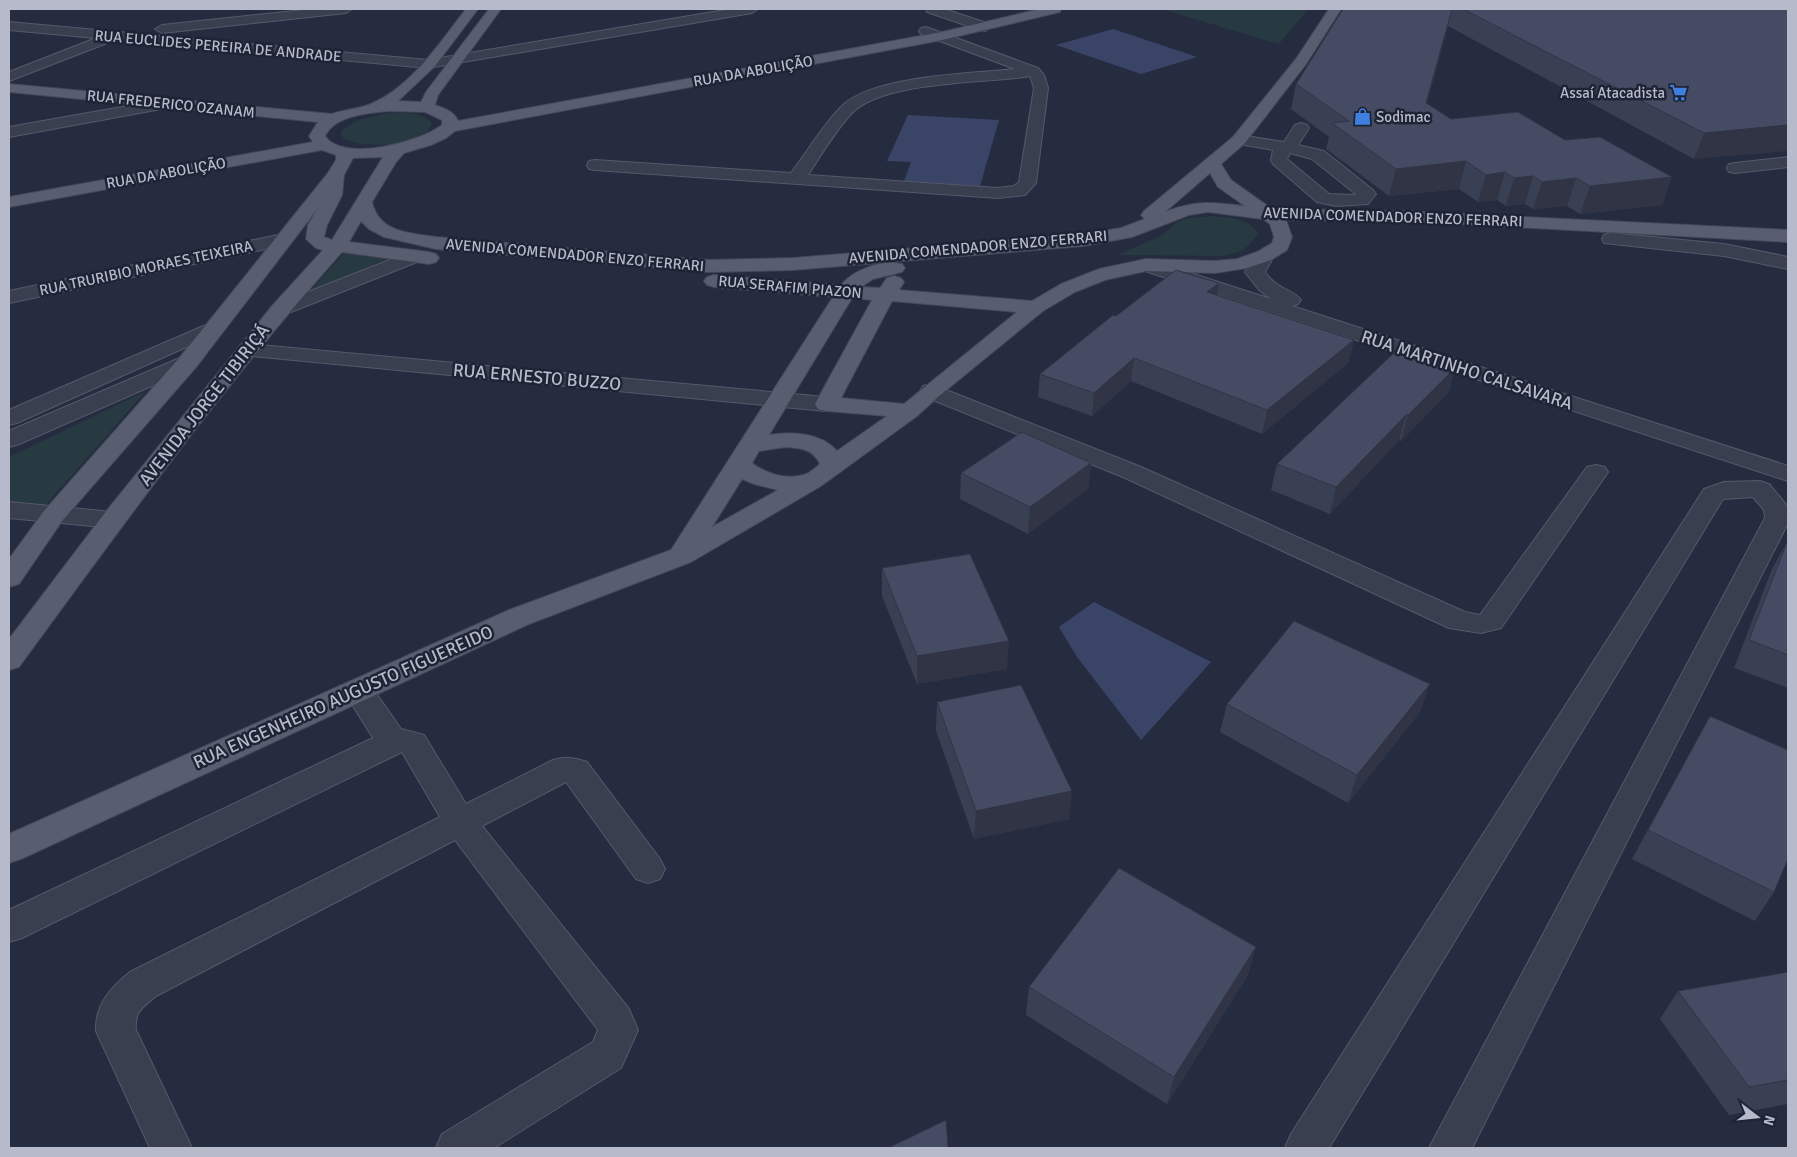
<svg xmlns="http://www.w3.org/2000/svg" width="1797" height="1157" font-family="Signika,sans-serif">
<rect width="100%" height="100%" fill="#252c40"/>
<!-- green -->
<g fill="#273941">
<polygon points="1161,9 1308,9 1279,44"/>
<path d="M384 114C399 113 422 110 432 123 426 149 362 148 344 139L341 135 342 130 358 120Z"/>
<path d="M1214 216C1230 218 1250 218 1258 234L1248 246 1239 252 1220 256 1117 255 1161 236 1176 223 1188 218Z"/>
<polygon points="347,250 398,255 311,290"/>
<polygon points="146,391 43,508 9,501 9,457"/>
</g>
<!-- water -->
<g fill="#394467">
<polygon points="1113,29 1197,57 1141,74 1056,45"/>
<polygon points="908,115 999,120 980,186 904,181 911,162 887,161"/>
<polygon points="1094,602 1211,662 1141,740 1077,657 1059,627"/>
</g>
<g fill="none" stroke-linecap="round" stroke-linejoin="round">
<defs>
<g id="minor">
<polygon points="313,9 352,9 346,13 162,33 155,29 162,25"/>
<polygon points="731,9 758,9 752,13 428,68 112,39 110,42 9,81 9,72 96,38 9,30 9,22 428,60"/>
<polygon points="926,9 944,9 990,24 992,27 985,31 980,30 927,12"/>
<path d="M926 27 1038 68 1044 75 1048 88 1036 183 1025 195 998 198 595 170 589 169 587 165 589 161 595 160 791 173C807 152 821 128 839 109 869 75 970 74 1015 69L921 34 919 31 921 28ZM1030 76 1034 88 1019 182 1014 186 998 188 808 175C821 155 834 133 850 115 881 80 984 84 1030 76Z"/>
<polygon points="167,99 172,101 175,104 172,107 9,137 9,127"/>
<path d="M1301 123 1307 125 1309 128 1298 145 1324 151 1373 190 1376 194 1368 204 1336 206 1317 202 1273 164 1271 160 1273 150 1233 143 1231 140 1233 137 1239 135 1284 142 1295 125ZM1290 153 1312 159 1357 195 1329 194 1287 159Z"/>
<polygon points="1788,157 1788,167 1735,173 1729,172 1727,168 1729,164 1735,163"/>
<polygon points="1611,233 1724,244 1788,257 1788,269 1724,256 1604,243 1602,239 1604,235"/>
<polygon points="283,234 290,236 292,240 290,244 9,303 9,291"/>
<polygon points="415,250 422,252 425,256 422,260 286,314 279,316 272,314 269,310 272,306"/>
<path d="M1264 250 1271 252 1274 256 1265 272C1276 289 1294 290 1301 300L1298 304 1292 306 1788 466V481L1139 269 1136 265 1139 261 1146 259 1153 261 1271 299 1259 290 1245 272 1257 252Z"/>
<polygon points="215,321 222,323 226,327 222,331 17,423 9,425 9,410"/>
<polygon points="248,344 826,397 834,399 837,404 834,409 826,411 240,355 237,350 240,345"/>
<polygon points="189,354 197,356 200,361 197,366 17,445 9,447 9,431"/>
<polygon points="931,384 1141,467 1465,612 1480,615 1587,467 1596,465 1605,467 1608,472 1501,628 1481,633 1449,628 1123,477 923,396 920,391 923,386"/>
<polygon points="1760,481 1769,484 1788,507 1788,523 1472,1148 1429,1148 1765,518 1764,510 1753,497 1723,499 1329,1148 1285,1148 1291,1134 1704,489 1724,482"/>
<polygon points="9,502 113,512 122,514 126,520 122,526 113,528 9,518"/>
<path d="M358 679 369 683 401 729 424 735 466 804 553 760C566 756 575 758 587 762L660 859 665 869 660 879 648 883 636 879 566 782 482 826 629 1009 638 1030 621 1068 494 1148H436L442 1134 593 1042 598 1030 455 840 156 996C143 1007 134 1011 136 1030L192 1148H150L96 1031C95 1005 110 988 130 972L440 817 402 752 22 938 9 942V910L373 738 343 690 347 683Z"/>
</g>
<path id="major" d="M466 9H478L435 66 398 101 421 102 426 92 489 9H501L438 95 435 105C444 108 455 112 458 121L942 32 1040 9H1061L1060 12 942 40 455 131 446 138 431 145 404 153 396 162 372 202C379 233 410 233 436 237L709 260 793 258 1084 234 1121 228 1145 219 1141 215 1144 211 1233 137 1296 59 1329 9H1341L1306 64 1245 143 1221 164 1231 180 1272 209 1405 211 1788 230V242L1405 221 1286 220 1292 237 1287 250 1271 260 1247 268 1215 273 1146 271 1105 280 1075 292 1043 311 939 396 917 416 821 486 691 562 529 624 21 859 9 863V834L509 610 671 550 833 297 714 287 707 285 704 281 707 277 714 275 841 285C854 270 882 259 902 264L905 268 902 272 873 279 861 287 880 288 887 278 894 276 901 278 904 282 899 290 1032 301 1061 284 1099 269 1146 259 1215 261 1237 259 1257 252 1272 243 1274 237 1270 224 1263 219 1208 212 1189 215 1132 237 1084 246 793 270 709 272 436 249 384 237 369 229 361 221 349 242 429 252 436 254 439 258 436 262 429 264 342 252C225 383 122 526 19 667L9 670V639L104 514 272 306 323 250 316 248 306 239 308 225 318 208 197 366 62 521 19 584 9 587V559L44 511 181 356 328 173 336 160V155L322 150 9 207V197L313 142 309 136 318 122 9 92V84L332 114C345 109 361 109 373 103 413 85 440 42 466 9ZM389 111 425 112 442 120V125C420 142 343 163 325 136 335 115 369 113 389 111ZM383 157 332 240 324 237 327 225 342 195 344 175 353 158ZM1210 173 1218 187 1245 206C1213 202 1195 200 1165 212ZM852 298 872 300 815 404 818 409 826 411 887 416 837 451C821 433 793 431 769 435ZM892 301 1017 312 904 404 841 398ZM786 447C801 448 813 449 820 464 815 468 809 474 803 475 785 480 765 473 752 463L759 451ZM742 479 754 484 778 490 712 527Z"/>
</defs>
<!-- minor casing -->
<use href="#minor" stroke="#545a6a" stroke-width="2"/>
<!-- major casing -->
<use href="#major" stroke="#434859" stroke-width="2"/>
<!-- minor -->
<use href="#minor" fill="#3a3f50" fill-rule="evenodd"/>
<!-- major -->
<use href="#major" fill="#585e70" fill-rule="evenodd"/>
</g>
<!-- wall -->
<g fill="#3a4054">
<polygon points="1343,9 1788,9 1694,159 1448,26 1427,103 1451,119 1565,140 1672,177 1662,205 1580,214 1567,206 1533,209 1525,204 1506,206 1497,200 1478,202 1459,189 1389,196 1326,149 1329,137 1291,109 1296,84"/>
<polygon points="1219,283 1217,295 1354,340 1348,363 1262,434 1131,381 1092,416 1038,397 1040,374 1116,316"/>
<polygon points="1449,392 1401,441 1399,440 1330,514 1271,490 1277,464"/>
<polygon points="1091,463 1088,489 1028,534 960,499 961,473"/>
<polygon points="1787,542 1788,543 1788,688 1734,668 1772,569"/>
<polygon points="882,568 1007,669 917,684 882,596"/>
<polygon points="937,702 1069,819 974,839 936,731"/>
<polygon points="1227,704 1420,712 1348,803 1220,732"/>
<polygon points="1710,716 1774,892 1755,921 1632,859"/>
<polygon points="1788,972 1788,1104 1729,1115 1660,1019 1678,991"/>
<polygon points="1248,975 1167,1104 1026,1015 1029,987"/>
</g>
<!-- shaded-wall -->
<g fill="#303445">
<polygon points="1453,9 1448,26 1420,128 1426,103"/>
<polygon points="1788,125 1788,151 1694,159 1704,133"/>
<polygon points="1466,161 1459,189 1389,196 1396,169"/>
<polygon points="1505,172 1497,200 1478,202 1486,175"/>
<polygon points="1533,176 1525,204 1506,206 1514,178"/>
<polygon points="1672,177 1662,205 1580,214 1590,186"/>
<polygon points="1576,178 1567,206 1533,209 1542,182"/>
<polygon points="1219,283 1215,305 1207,292"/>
<polygon points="1354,340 1348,363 1262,434 1267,410"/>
<polygon points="1134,358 1131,381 1092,416 1094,393"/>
<polygon points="1456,367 1449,392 1401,441 1408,415"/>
<polygon points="1406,415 1399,440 1330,514 1336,487"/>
<polygon points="1091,463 1088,489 1028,534 1030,507"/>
<polygon points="1009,641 1007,669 917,684 917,656"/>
<polygon points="1430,684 1420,712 1348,803 1357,775"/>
<polygon points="1072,791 1069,819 974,839 976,811"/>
<polygon points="1256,947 1248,975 1167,1104 1174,1077"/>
</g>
<!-- building -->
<g fill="#444b62" stroke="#303445">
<polygon points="1343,9 1452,9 1426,103 1451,119 1518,112 1565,140 1600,137 1672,177 1590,186 1576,178 1542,182 1533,176 1514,178 1505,172 1486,175 1466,161 1396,169 1332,123 1349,121 1296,84"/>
<polygon points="1463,9 1788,9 1788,125 1704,133"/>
<polygon points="1176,270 1219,283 1207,292 1354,340 1267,410 1134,358 1094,393 1040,374 1113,315 1116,316"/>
<polygon points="1399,348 1456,367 1408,415 1406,415 1336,487 1277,464"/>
<polygon points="1022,432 1091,463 1030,507 961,473"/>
<polygon points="1787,542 1788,543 1788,655 1749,640"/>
<polygon points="970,554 1009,641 917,656 882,568"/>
<polygon points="1294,621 1430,684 1357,775 1227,704"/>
<polygon points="1021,685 1072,791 976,811 937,702"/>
<polygon points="1710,716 1788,750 1788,859 1774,892 1648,830"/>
<polygon points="1119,868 1256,947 1174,1077 1029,987"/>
<polygon points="1788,972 1788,1080 1749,1087 1678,991"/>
<polygon points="946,1120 948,1148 888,1148"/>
</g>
<!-- icons -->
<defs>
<symbol id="supermarket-bare" viewBox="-9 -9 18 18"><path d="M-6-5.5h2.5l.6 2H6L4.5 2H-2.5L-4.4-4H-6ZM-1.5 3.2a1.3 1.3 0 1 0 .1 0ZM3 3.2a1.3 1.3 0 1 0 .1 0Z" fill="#3f7fe0" stroke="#1e2435" stroke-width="2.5" paint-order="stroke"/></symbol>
<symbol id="shop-bare" viewBox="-9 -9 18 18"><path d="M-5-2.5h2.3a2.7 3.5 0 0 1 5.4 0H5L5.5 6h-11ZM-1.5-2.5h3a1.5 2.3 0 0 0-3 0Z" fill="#3f7fe0" stroke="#1e2435" stroke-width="2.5" paint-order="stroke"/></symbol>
</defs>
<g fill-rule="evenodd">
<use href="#supermarket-bare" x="1666" y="80" width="25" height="25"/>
<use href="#shop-bare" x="1350" y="104" width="25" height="25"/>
</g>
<g text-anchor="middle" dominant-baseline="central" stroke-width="5" stroke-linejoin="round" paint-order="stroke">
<!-- far-street labels -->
<g font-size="15" fill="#b6baca" stroke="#1e2435">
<text transform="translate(218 46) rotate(5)">RUA EUCLIDES PEREIRA DE ANDRADE</text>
<text transform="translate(753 71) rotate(-10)">RUA DA ABOLIÇÃO</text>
<text transform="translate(171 104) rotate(6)">RUA FREDERICO OZANAM</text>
<text transform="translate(166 173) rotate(-10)">RUA DA ABOLIÇÃO</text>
<text transform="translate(1393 217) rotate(2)">AVENIDA COMENDADOR ENZO FERRARI</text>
<text transform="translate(978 247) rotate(-5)">AVENIDA COMENDADOR ENZO FERRARI</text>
<text transform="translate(575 255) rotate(5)">AVENIDA COMENDADOR ENZO FERRARI</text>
<text transform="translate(146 268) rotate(-12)">RUA TRURIBIO MORAES TEIXEIRA</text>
<text transform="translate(790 287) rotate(5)">RUA SERAFIM PIAZON</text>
</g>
<!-- far-poi labels -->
<g font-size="15" fill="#b6baca" stroke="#1e2435" text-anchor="end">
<text x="1665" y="93">Assaí Atacadista</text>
<text x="1376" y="117" text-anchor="start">Sodimac</text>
</g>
<!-- street labels -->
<g font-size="18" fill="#b6baca" stroke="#1e2435">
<text transform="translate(1467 370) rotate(18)">RUA MARTINHO CALSAVARA</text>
<text transform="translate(537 377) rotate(5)">RUA ERNESTO BUZZO</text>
<text transform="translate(204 405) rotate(-52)">AVENIDA JORGE TIBIRIÇÁ</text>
<text transform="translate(343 697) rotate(-24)">RUA ENGENHEIRO AUGUSTO FIGUEREIDO</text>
</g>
</g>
<!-- border -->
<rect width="1797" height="1157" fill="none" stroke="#b6baca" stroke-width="20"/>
<!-- north arrow -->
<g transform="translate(1757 1117) rotate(106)" stroke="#1e2435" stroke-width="4" paint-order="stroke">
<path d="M0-4L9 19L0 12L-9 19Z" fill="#b6baca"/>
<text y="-8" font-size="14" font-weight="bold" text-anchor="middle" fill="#b6baca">N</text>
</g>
</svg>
